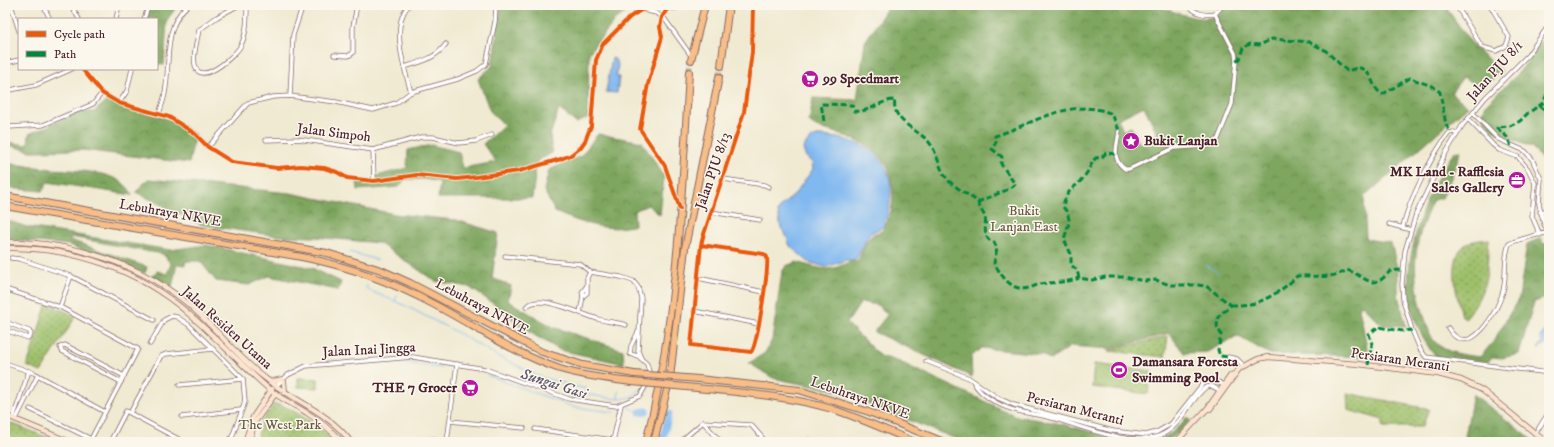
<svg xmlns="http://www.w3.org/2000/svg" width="1554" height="447" font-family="'IM FELL DW Pica',serif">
<defs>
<pattern id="forest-crowns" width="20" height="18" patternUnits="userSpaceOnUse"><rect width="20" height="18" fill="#7ea65e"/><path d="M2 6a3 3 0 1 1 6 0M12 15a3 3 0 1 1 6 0" fill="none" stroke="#69874e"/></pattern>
<pattern id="park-dots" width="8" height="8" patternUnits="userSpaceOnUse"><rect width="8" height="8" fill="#9ec06a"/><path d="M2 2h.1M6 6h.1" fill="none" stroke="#839b57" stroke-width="1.8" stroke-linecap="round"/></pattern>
</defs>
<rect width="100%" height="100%" fill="#fbf7ec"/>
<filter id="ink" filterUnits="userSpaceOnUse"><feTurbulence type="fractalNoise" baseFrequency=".025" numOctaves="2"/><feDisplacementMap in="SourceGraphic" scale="8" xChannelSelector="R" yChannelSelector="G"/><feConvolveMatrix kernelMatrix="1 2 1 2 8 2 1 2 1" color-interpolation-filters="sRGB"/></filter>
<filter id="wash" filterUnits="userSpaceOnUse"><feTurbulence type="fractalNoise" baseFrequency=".012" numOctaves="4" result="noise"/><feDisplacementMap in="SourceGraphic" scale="16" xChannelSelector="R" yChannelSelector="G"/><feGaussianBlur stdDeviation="0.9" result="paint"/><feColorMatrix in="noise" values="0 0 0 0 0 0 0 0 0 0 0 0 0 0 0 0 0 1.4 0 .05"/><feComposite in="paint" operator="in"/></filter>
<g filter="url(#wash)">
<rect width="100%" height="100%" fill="#f0ead2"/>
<!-- grass -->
<polygon fill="#9ec06a" stroke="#74704a" points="298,378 318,379 318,388 298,387"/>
<!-- forest -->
<g fill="url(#forest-crowns)" stroke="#646244" fill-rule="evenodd">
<polygon points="150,5 170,5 175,9 167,20 164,65 157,64 157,19 144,19"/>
<polygon points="501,5 638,5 616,19 589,53 588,118 576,123 559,109 550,135 552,153 537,161 532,198 438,198 440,182 424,179 405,179 399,187 358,190 357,182 379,183 377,176 407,168 408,150 431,145 459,152 463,168 496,162 483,144 504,125 490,111 478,79 492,66"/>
<path d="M889 5H1162L1164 9C1184 14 1214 29 1226 5H1444L1475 48 1502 71 1481 89 1463 77 1451 93 1468 106 1364 197 1366 239 1391 243 1398 271V295L1406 326 1382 325 1362 305 1359 308 1369 357 1270 354 1237 336 1207 352 1184 353 1169 333 1111 349 1071 346 1051 360 1041 354 981 348 971 357 972 377 874 332 888 314 877 305 861 302 847 323 880 356 900 362 1016 416 1062 424 1127 442H964L835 391 773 378 749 363 765 353 772 340 782 272 786 266 796 262C809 265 826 273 840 266 848 263 848 261 858 261 863 249 867 233 881 232 891 219 895 200 892 185 890 179 890 169 886 164 875 147 853 138 834 132 825 129 816 129 809 122L813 98 857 100 865 42ZM1144 106 1158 135 1140 144 1131 127 1123 131 1118 119Z"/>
<polygon points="1549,29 1549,188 1545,164 1533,148 1495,132 1482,116 1486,104 1516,76 1528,61"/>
<polygon points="108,100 176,122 195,135 189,163 82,150 31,151 5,144 5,142 28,145 29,134 80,112 94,112"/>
<path d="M598 134 642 142 664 176 660 215 648 205 634 211 635 225C609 233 578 222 555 212L544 190 549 170 581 156Z"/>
<path d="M1461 151 1448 186 1442 198 1433 200C1413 242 1410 272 1424 316 1427 324 1429 335 1435 342 1447 354 1464 355 1480 357L1493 342 1519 298 1527 244 1541 238 1543 244 1549 243V297L1534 302 1519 354 1502 358 1492 357 1488 362 1435 356C1424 342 1414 321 1410 303 1403 273 1418 220 1430 192 1437 178 1446 165 1454 152Z"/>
<path d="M5 163C20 165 36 167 51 169 75 171 122 169 132 195L48 182 42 191 8 188 5 187Z"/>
<polygon points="148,179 290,193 395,214 456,220 498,233 492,278 511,286 508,301 553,327 623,350 624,364 560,350 524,329 497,306 469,287 435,281 379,243 315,237 279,236 201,225 136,192"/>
<polygon points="5,220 27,227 170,250 206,245 312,268 341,282 338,290 269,276 249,285 216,281 200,261 186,261 185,265 177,264 172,287 152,276 157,271 167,274 171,264 163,254 71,237 70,240 147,267 145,273 69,245 5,239"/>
<polygon points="1473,394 1535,442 1464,442"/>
<path d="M1187 417 1191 420C1174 437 1173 442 1148 442 1165 440 1177 430 1187 417Z"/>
<polygon points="434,434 446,436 445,442 428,442"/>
</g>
<!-- park -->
<g fill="url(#park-dots)" stroke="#74704a">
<path d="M1489 239C1486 277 1490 285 1466 318L1462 316C1457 298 1447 258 1465 245 1472 240 1481 240 1489 239Z"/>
<polygon points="47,303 76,316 41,372 27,366"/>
<polygon points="1168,336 1165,357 1109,351"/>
<polygon points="1094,364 1151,371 1148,394 1092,387"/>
<polygon points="1347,393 1429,409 1422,427 1383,427 1383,420 1348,410"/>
<path d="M274 404C287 403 326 431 335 442H256L262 421Z"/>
<polygon points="8,422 59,442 5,442 5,429"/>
</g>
<!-- water -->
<g fill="#80b8f0" stroke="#656c8e">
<polygon points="612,58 615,59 618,65 616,76 619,77 617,93 606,92"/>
<path d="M817 136C839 136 874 144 885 166 895 185 891 208 883 227L869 234 857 258 853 260H846L826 267 815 264H811L790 246 785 233 781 228 778 212 780 207 794 195 813 169 812 162C806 158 804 155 803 148L810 139Z"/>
<polygon points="1549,313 1549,343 1538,348 1542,342 1540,337 1547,328 1545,317"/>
</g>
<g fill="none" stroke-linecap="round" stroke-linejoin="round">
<!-- stream -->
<g stroke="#80b8f0" stroke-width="1">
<polyline points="350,252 377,260"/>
<polyline points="1206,265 1218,273"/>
<polyline points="367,285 366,289 406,306 460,334 499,357 543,378 586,389"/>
<polyline points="395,301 397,296"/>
<polyline points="401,362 441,368"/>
<polyline points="487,375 573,407 614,412"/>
<path d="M586 386V394C601 396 628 406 639 390"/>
<polyline points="618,398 619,391"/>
<polyline points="629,408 640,412"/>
</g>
<!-- river -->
<g stroke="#80b8f0" stroke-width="7">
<polyline points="640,412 646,411"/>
<polyline points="662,442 669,414"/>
</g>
</g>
</g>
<g filter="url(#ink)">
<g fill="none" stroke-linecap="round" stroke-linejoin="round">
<!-- highway-tunnel -->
<g stroke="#cfc1b1" stroke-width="6" stroke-dasharray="6 3" stroke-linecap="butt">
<polyline points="689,72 691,60"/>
<polyline points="719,77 721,66"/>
</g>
<defs>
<g id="street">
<polyline points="11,5 19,31"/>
<polyline points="43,5 50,19"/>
<polyline points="71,5 79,19"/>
<path d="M239 5 217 17 199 30C197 41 191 61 197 70 206 82 237 54 241 45 247 33 247 18 247 5"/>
<path d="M409 5C390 25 404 68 411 92"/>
<path d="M1187 5C1196 13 1203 16 1215 14L1223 5"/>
<polyline points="1456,5 1482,47 1496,51 1506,46 1509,37 1490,5"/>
<polyline points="643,10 656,13 664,18 692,57"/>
<polyline points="116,19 119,5"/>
<polyline points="144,19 149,5"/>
<polyline points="1549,25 1528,55 1485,98 1462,126 1444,156 1416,214 1405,251 1402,284 1403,300 1412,330 1420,349 1426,357 1549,373"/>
<polyline points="334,55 348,56 353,53 353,27 357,5"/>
<polyline points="5,63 19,60"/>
<path d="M404 67C421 62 435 59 446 44"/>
<polyline points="82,69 102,93 119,103 169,117 194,133 208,147 232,162 277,168 301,166 324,168 337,172 347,178 374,181 417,175 457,179 476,177 519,171 561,159 571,155 580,148 585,141 591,126 596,60 603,44 630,17 641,10 653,7 675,9 689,5"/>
<polyline points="5,91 36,85 72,69"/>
<polyline points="290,96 293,35 303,5"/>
<polyline points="119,103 127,91 132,69"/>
<polyline points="1473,113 1498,139 1525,151 1532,159 1541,179 1539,204 1544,224 1549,233"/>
<path d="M159 114C161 107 164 100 165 93 171 63 162 27 188 5"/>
<polyline points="1468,119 1493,145 1499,150 1518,157 1528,169 1535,183 1532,216 1540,235"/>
<polyline points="5,124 9,127 43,125 93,104 102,93"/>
<path d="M1119 130C1118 145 1110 159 1125 169H1129L1174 148 1207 146 1218 139 1232 104 1236 60 1235 53 1215 14"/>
<polyline points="266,140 298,139 373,150 421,137 433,137 459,143 476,141 492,135"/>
<polyline points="208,147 248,103 273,97 290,96 336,102 373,110 396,103 411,92 458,79 477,71 486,64 495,22 496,5"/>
<polyline points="373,150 374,181"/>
<polyline points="723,179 765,185 769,187"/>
<polyline points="711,212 760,220"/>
<polyline points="1540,212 1549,210"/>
<polyline points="1389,224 1411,230"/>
<path d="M1403 227C1408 202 1433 153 1449 133L1454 132 1457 134"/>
<path d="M701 245 764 254 767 257C769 268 757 347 751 352L691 345 701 245 703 237 744 112 752 52 753 5"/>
<polyline points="505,256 580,264 590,272 621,277 633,281 638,287 641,298 638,351 641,358"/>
<polyline points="11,258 20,259 71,276 154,320"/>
<polyline points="698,278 764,292"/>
<polyline points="586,287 582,292 583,296 587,293 587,278 590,272"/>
<polyline points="5,289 60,307 138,349 91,439 30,409"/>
<polyline points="60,307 71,276"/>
<path d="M526 307C539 292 582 315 598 319 607 322 616 322 626 325"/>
<polyline points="694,311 759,324"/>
<polyline points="580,313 583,296"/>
<polyline points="5,322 29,331 31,334 28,338 5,330"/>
<path d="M1448 328C1469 363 1498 311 1503 291 1507 276 1503 259 1509 244 1511 241 1542 234 1549 232"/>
<polyline points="150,344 164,320 172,316 177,317 189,325 243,379 245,402 232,437 227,442"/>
<polyline points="1228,357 1237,359 1244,366"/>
<polyline points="926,361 969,378 998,398 1014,405 1113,431 1146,435 1157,432 1171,424 1205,381 1216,381 1224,385"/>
<polyline points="5,363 34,373 105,412"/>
<polyline points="121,382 62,351 60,347 65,345 124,376"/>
<path d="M974 383C980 394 994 402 1005 407 1020 413 1037 414 1052 418 1082 426 1128 447 1159 436 1182 427 1188 401 1206 387L1212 386 1219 390"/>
<polyline points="179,385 243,379"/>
<polyline points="276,386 288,375 306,366 413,357 485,369 569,399 616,406 640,396 648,382 649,372 647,364 638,356 630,354 631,346 638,332"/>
<polyline points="5,399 7,400"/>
<polyline points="130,413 161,356 166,354 213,349"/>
<polyline points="182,417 241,410"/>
<polyline points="13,418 29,371"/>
<polyline points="16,419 38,375"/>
<polyline points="450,421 524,428"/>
<polyline points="703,422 721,442"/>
<polyline points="535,429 613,440"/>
<polyline points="1535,434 1549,412"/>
<polyline points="112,438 119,442"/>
<polyline points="613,441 621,405"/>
<polyline points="110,442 126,411 184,442"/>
<polyline points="447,442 457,364"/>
<polyline points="680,442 703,422 751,425 766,442"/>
<polyline points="801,442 809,440 811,442"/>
</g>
<g id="secondary">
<path d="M5 242C72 241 144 264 195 310 220 333 241 361 269 381 298 403 328 412 351 442"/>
<path d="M5 248C72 246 139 270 189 314 217 338 241 365 269 389 280 399 295 405 307 413 320 421 332 431 342 442"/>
<polyline points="270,382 283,379"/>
<polyline points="284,382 285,393"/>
<polyline points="1207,409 1231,375 1235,374"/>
<polyline points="5,415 70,442"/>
<polyline points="245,442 253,417 272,389"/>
<polyline points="249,442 255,422 276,393"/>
<polyline points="1176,442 1207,409 1210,409 1239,369 1258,359 1268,357 1358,364 1438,374 1461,380 1482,390 1546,442"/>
</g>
<g id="highway">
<polyline points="691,60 705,5"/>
<polyline points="721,66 729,5"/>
<polyline points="5,196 327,253 381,270 410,283 542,352 583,365 634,374"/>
<path d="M5 206 302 257C348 266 392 282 433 304 475 326 515 354 560 369 583 376 607 379 632 382"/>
<polyline points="699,379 799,390 869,412 944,442"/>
<path d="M697 388C743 393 788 396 832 409 860 418 888 431 915 442"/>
<path d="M646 442C677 322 682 195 689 72"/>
<polyline points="654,442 670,378 685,248 719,77"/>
</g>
</defs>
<!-- street casing -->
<use href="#street" stroke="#846665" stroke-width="5"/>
<!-- secondary casing -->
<use href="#secondary" stroke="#846665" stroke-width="6"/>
<!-- highway casing -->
<use href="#highway" stroke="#846665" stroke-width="8"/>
<!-- street -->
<use href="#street" stroke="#fff" stroke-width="3.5"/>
<!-- secondary -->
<use href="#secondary" stroke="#fce5cf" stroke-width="4.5"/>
<!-- highway -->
<use href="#highway" stroke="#f7be87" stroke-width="6"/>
<defs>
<g id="highway-bridge">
<polyline points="634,374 699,379"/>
<polyline points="632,382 697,388"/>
</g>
</defs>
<!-- highway-bridge casing -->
<use href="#highway-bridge" stroke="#846665" stroke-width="8" stroke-linecap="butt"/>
<!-- highway-bridge -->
<use href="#highway-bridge" stroke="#f7be87" stroke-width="6"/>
<!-- quiet -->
<g stroke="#00873e" stroke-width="3" stroke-dasharray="6 3" stroke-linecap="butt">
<path d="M1236 60 1239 59 1243 48 1250 44 1260 45 1272 39 1309 42 1325 50 1347 71C1351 70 1356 68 1360 68 1373 70 1371 90 1383 94L1410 78 1434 87 1440 92 1446 125 1451 132"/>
<polyline points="1540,106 1549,113"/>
<path d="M824 121 821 104 852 105 854 111C870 113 880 100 895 100 891 121 917 129 928 141 939 153 938 171 950 182 958 189 969 195 978 202L1009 189 1015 184 1001 164 1002 157 992 149 996 142 995 136C1032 124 1073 96 1112 114L1119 130"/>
<polyline points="1511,146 1507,137 1497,128 1498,127 1510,126 1520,121 1528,113 1543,103 1549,90"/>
<path d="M1115 154 1106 153 1102 157 1096 158C1091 162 1090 169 1086 174 1078 188 1066 187 1063 207 1073 218 1068 226 1064 239L1071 254V265L1077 270 1079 278 1092 280 1105 277H1124L1145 281 1156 280 1170 285H1197L1206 286 1231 305 1218 317 1217 326 1221 334 1218 350 1220 356 1228 357"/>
<path d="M978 202C979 208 983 212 985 217 987 225 981 239 994 242L997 248 994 263C1002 276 1011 292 1029 288 1034 287 1037 284 1041 284 1054 282 1066 283 1079 278"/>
<path d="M1231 305C1237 305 1244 305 1250 304 1265 302 1287 287 1297 276 1315 275 1331 280 1347 270 1366 276 1372 293 1390 271L1402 270"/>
<polyline points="1368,365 1372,344 1369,334 1378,327 1403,331 1412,330"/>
</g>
<defs>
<g id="cycleway">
<polyline points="670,5 662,17 660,27 662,37 648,84 640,129 665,166 680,209"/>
<polyline points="82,69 102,93 119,103 169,117 194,133 208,147 232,162 277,168 301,166 324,168 337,172 347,178 374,181 417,175 457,179 476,177 519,171 561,159 571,155 580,148 585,141 591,126 596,60 603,44 630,17 641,10 653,7 675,9 689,5"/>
<path d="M701 245 764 254 767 257C769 268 757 347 751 352L691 345 701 245 703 237 744 112 752 52 753 5"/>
</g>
</defs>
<!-- cycleway casing -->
<use href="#cycleway" stroke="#fbf7ec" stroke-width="6"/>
<!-- cycleway -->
<use href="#cycleway" stroke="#e8590c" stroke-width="4"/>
</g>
</g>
<!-- icons -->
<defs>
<symbol id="supermarket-disc" viewBox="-11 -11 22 22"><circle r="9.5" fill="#b5179e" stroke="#fbf7ec"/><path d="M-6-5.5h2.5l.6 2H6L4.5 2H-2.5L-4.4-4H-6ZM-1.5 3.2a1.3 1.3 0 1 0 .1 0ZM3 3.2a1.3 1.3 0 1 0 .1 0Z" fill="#fff"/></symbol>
<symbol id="sight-disc" viewBox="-11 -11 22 22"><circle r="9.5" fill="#b5179e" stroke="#fbf7ec"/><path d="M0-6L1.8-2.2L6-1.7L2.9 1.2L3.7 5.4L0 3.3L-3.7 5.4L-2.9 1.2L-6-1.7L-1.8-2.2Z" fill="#fff"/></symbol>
<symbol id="office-disc" viewBox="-11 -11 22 22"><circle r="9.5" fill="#b5179e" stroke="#fbf7ec"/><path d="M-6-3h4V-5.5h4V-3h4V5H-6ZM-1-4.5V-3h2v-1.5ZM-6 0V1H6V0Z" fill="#fff"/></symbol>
<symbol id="stadium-disc" viewBox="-11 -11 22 22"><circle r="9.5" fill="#b5179e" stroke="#fbf7ec"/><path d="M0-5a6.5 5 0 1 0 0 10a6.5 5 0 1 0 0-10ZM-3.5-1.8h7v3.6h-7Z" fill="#fff"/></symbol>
</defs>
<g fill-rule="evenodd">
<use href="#supermarket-disc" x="800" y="69" width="20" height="20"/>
<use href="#sight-disc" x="1121" y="131" width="20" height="20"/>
<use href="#office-disc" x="1507" y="170" width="20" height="20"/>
<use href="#stadium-disc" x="1109" y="360" width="20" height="20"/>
<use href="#supermarket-disc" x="460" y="378" width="20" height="20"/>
</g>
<g text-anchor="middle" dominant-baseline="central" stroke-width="3" stroke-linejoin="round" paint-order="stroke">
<!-- street labels -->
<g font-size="14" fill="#4a1f2b" stroke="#fbf7ec">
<text transform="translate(1495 71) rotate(-48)">Jalan PJU 8/1</text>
<text transform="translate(334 133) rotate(7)">Jalan Simpoh</text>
<text transform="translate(713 171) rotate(-71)">Jalan PJU 8/13</text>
<text transform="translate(170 213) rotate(10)">Lebuhraya NKVE</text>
<text transform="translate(482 307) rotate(28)">Lebuhraya NKVE</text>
<text transform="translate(227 328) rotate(42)">Jalan Residen Utama</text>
<text transform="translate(369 350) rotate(-3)">Jalan Inai Jingga</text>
<text transform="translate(1400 360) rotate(8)">Persiaran Meranti</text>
<text transform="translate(860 398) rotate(19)">Lebuhraya NKVE</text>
<text transform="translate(1075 409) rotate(14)">Persiaran Meranti</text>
</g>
<!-- poi labels -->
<g font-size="14" font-weight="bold" fill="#4a1f2b" stroke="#fbf7ec" text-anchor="start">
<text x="823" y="79">99 Speedmart</text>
<text x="1144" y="141">Bukit Lanjan</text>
<text x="1504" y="172" text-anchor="end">MK Land - Rafflesia<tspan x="1504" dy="16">Sales Gallery</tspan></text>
<text x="1132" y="362">Damansara Foresta<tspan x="1132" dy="16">Swimming Pool</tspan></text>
<text x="457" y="388" text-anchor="end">THE 7 Grocer</text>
</g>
<!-- park labels -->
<g font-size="14" fill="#675741" stroke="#fbf7ec">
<text x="1024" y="211">Bukit<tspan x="1024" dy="16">Lanjan East</tspan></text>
<text x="280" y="425">The West Park</text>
</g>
<!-- water labels -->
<g font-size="15" font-style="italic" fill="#5d5570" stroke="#fbf7ec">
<text transform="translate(554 384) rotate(18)">Sungai Gasi</text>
</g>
</g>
<!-- margin -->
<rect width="1554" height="447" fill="none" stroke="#fbf7ec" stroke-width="20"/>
<!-- legend -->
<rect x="18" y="18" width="140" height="52" fill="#fbf7ec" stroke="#b4a19f"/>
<rect x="26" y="31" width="20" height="6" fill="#e8590c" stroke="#b4a19f"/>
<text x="54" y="38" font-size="12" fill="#4a1f2b">Cycle path</text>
<rect x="26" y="51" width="20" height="6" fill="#00873e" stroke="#b4a19f"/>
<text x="54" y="58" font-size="12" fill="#4a1f2b">Path</text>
</svg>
